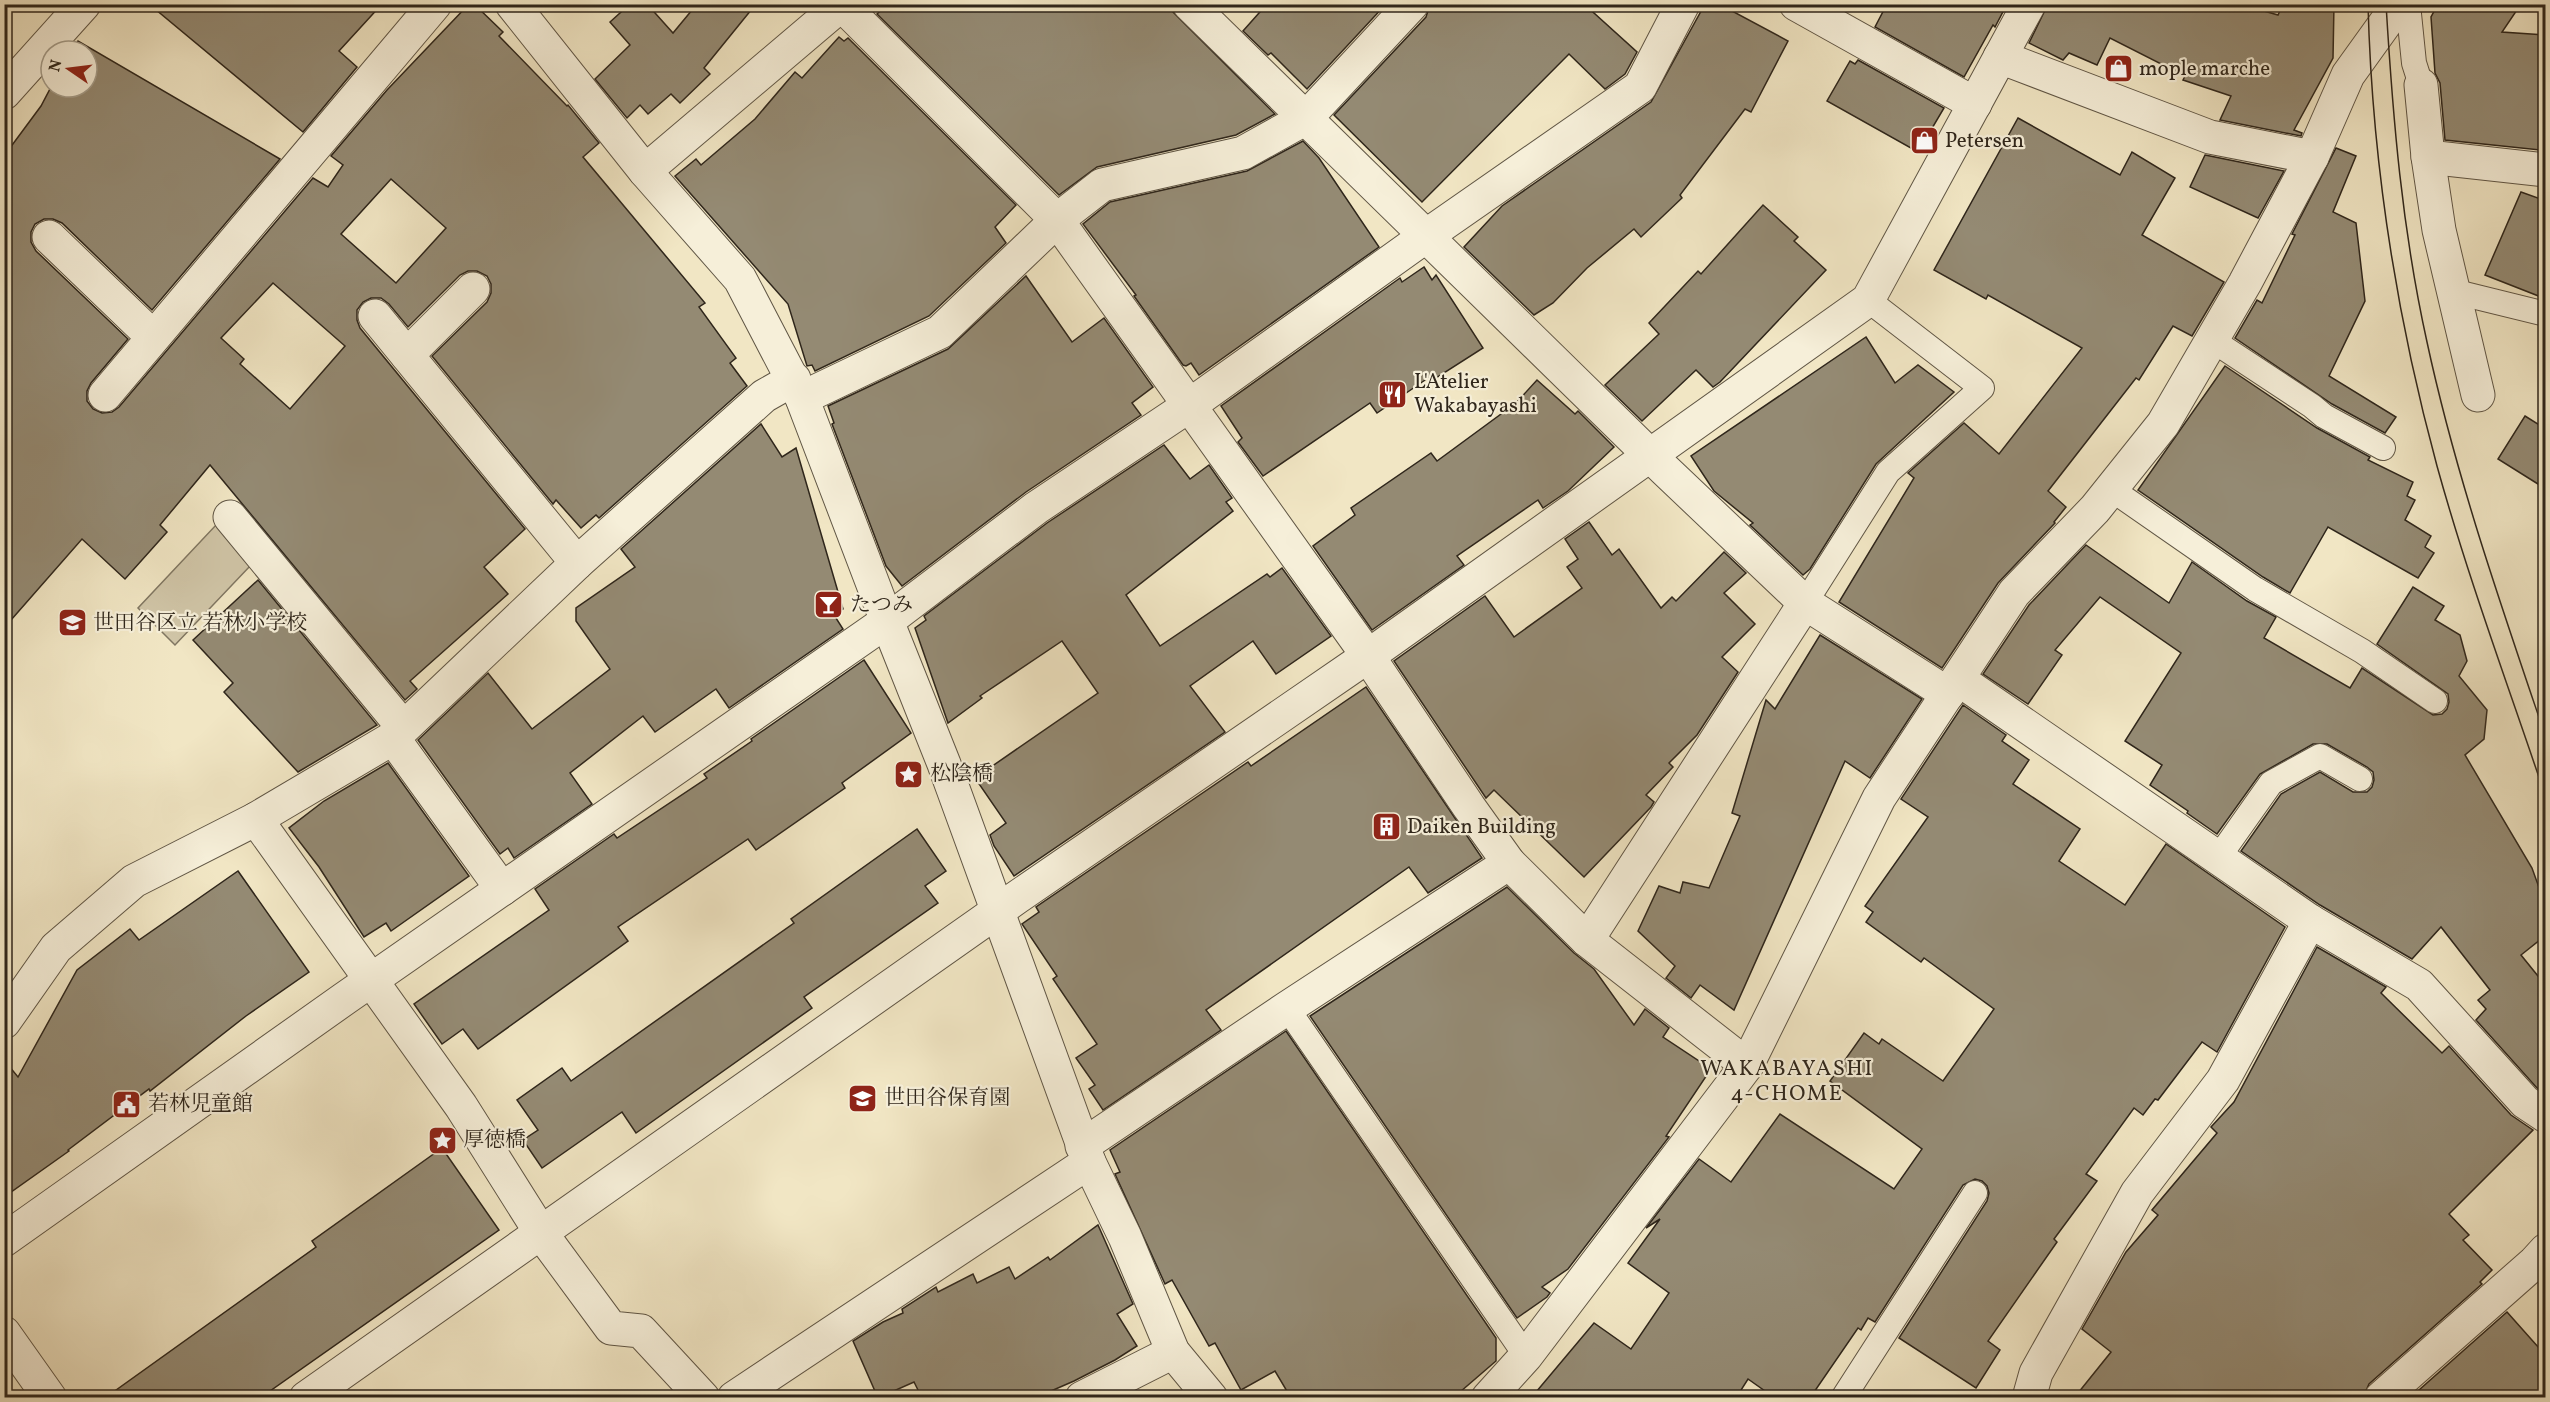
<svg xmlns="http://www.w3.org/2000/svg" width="2550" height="1402" font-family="Vollkorn,'Noto Serif JP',serif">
<rect width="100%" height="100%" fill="#f1e6c4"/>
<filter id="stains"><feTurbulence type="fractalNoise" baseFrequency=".00333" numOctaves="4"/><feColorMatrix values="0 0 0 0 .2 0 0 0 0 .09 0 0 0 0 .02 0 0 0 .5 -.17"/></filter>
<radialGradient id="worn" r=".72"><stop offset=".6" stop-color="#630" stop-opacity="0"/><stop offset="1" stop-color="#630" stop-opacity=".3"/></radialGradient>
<!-- green -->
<polygon fill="#d0c5a7" stroke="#807661" stroke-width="1.5" points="216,525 251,565 175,645 138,608"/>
<!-- building -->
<g fill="#948a73" stroke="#2f261b" stroke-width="1.5" fill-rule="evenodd">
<polygon points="149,4 382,4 339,51 357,67 303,132"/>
<path d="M469 4H474L503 32 499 36 567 106 568 105 599 143 583 157 705 303 699 307 736 358 730 363 747 386 599 518 596 515 581 528 556 500 553 504 432 356 487 302 491 293V284L487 276 477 271H468L460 275 408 327 389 304 381 298H371L363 302 357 310V320L360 328 525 529 484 567 508 594 410 681 417 689 405 700 210 465 160 525 167 532 125 579 82 539 4 628V156L41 106 51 87H87V51H72L78 41 280 159 152 310 62 223 53 219H44L35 224 31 232V242L36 251 128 339 91 383 87 391V401L93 409 102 413 112 412 119 407 313 178 328 187 343 165 331 156 387 90ZM391 179 446 228 396 283 341 234ZM273 283 345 346 290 409 240 364 244 359 221 338Z"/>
<polygon points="630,4 647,4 673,33 697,4 756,4 704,68 710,74 680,103 671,94 648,114 640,105 627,118 595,79 630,45 610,22"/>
<polygon points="888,4 1165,4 1275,114 1236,135 1097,167 1059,195 877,14"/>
<polygon points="1267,4 1386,4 1307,89 1271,53 1268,55 1243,31"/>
<polygon points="1430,4 1584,4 1637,52 1625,74 1605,89 1569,54 1422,202 1334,115 1426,17"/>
<polygon points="1705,4 1719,4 1788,41 1751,112 1745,109 1680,195 1682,198 1641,237 1634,229 1587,268 1553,303 1534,315 1464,247 1502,206 1651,102"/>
<polygon points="1887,4 2007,4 1995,27 1993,25 1964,77 1875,27"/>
<polygon points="2048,4 2240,4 2278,15 2283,4 2334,4 2333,58 2294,130 2302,133 2301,136 2220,120 2231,96 2183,80 2185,76 2110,38 2097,65 2069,53 2063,60 2029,43"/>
<polygon points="2438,4 2521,4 2502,32 2546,35 2546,116 2542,115 2540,150 2445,140 2440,83 2435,73 2431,17"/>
<polygon points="839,37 844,41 848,38 1016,205 995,227 1006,243 929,316 815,371 812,365 807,366 788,304 675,176 696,159 701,165 755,119 795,72 802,78"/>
<polygon points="1858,60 1944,108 1918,152 1827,101 1850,61 1855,64"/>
<polygon points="2018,118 2120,175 2132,152 2175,178 2142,235 2224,282 2192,336 2173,326 2139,380 2136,378 2048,491 2066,507 2054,522 2055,523 1998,583 1942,668 1839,602 1914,478 1908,473 1964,423 1999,454 2082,348 1988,295 1986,299 1934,270"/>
<polygon points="1303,141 1319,158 1379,247 1199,375 1191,363 1186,366 1183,365 1134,296 1136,295 1083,224 1110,202 1247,171"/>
<polygon points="2336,148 2356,156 2333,212 2356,223 2365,301 2329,376 2396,417 2385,433 2332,404 2235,338 2257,300 2262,303 2295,235 2292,234"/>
<polygon points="2205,155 2284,171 2258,218 2190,187"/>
<polygon points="2521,192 2546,201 2546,299 2485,275"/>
<polygon points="1763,205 1798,237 1794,241 1826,270 1720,382 1713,387 1696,370 1642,421 1605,385 1659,334 1649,323 1698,271 1701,274"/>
<polygon points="1424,267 1432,280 1436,275 1483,348 1433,380 1431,376 1377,413 1370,403 1263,476 1238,442 1242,438 1221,406 1400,278 1402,282"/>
<polygon points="1026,276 1072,342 1104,318 1153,387 1132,403 1141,415 1026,492 902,586 886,566 832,424 834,423 828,406 948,349"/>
<polygon points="1866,337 1895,383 1918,365 1954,392 1876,464 1810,569 1803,575 1750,525 1753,523 1714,491 1691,456"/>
<polygon points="2225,366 2317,428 2370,457 2368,460 2413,482 2407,496 2415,500 2405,520 2431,536 2425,547 2434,553 2418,578 2328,527 2290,593 2263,577 2138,490"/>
<polygon points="1537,380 1575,414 1578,411 1614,447 1568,491 1543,508 1538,500 1457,556 1464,565 1372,630 1313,546 1355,515 1351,508 1431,453 1437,461 1516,403"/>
<polygon points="2525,416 2546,429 2546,489 2498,459"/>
<polygon points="761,424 782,457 796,448 843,609 834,615 843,629 729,708 716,689 655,732 643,716 570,773 592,804 514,858 508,848 500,854 418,740 488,673 532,729 610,669 576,621 576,608 635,567 621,549"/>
<polygon points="1164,445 1190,479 1209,465 1232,498 1226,502 1233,511 1126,595 1160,646 1267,574 1270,577 1282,568 1331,636 1276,674 1253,641 1190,686 1225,732 1014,876 994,846 990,835 1006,823 975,778 1098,693 1062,641 980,696 982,698 948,723 915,628 926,620 924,616 1047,523"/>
<polygon points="1589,522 1612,555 1619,549 1661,608 1672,597 1676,601 1724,552 1746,573 1724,593 1755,624 1722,657 1738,672 1697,735 1669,763 1673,767 1646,795 1654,802 1651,807 1584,877 1494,790 1486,798 1394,661 1485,596 1514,637 1582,588 1567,567 1578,559 1565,539"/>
<polygon points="2086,545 2169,603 2192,562 2247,601 2276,617 2264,638 2350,688 2362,668 2433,715 2442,714 2447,709 2449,702 2448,694 2377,644 2413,587 2444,606 2435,620 2460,635 2467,661 2459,676 2487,710 2484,739 2465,755 2532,868 2546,907 2546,935 2521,955 2546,986 2546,1093 2537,1088 2476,1020 2486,1009 2478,1000 2490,990 2441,927 2412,959 2320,905 2241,851 2281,794 2320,772 2353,792 2367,792 2372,787 2374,780 2373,772 2367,767 2327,744 2313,744 2260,774 2217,834 2187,813 2188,811 2150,785 2162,765 2125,741 2181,653 2100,597 2055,650 2062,655 2028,704 1983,674 2029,605"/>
<polygon points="258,580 377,725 298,772 224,692 233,683 193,640"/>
<polygon points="1820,635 1922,699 1870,778 1845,761 1734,1010 1700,985 1691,998 1666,978 1675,966 1638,931 1659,886 1680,893 1683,882 1709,888 1740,816 1732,813 1766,700 1775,709"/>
<polygon points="864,660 911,733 842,783 845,788 756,850 748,839 618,927 628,941 478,1049 463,1029 442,1044 414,1004 549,910 535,889 614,834 617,838 707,778 704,774 752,741 751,739"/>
<polygon points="1366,687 1482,858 1428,893 1409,867 1206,1010 1221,1030 1103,1110 1089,1089 1095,1085 1076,1058 1097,1044 1053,979 1057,976 1022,924 1039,912 1036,907 1248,762 1251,766"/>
<polygon points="1963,705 2006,735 2002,741 2029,760 2013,784 2080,829 2059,861 2125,905 2166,844 2285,927 2217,1052 2202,1042 2158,1100 2155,1099 2143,1115 2134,1108 2086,1174 2097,1181 2054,1239 2057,1242 1988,1341 2000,1350 1976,1388 1899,1338 1987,1201 1989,1193 1987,1186 1982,1181 1975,1179 1963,1185 1875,1322 1868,1318 1861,1330 1858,1328 1810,1398 1775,1398 1748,1379 1736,1398 1531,1398 1594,1323 1631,1349 1669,1293 1628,1263 1660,1219 1646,1228 1699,1159 1731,1182 1780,1114 1894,1189 1922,1149 1830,1081 1864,1033 1879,1044 1882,1039 1943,1081 1994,1009 1924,958 1921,962 1866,922 1873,912 1865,906 1928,817 1901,799"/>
<polygon points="388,763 469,876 391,931 386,923 364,937 319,867 289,828 324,801"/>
<polygon points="917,829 946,871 925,886 938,903 804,997 812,1008 636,1133 622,1112 542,1168 523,1140 538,1130 517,1100 562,1068 571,1081 794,923 791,919"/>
<polygon points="238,871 309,972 246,1016 150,1091 149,1089 68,1150 69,1151 4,1197 4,1060 18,1077 77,970 130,929 139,940"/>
<polygon points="1507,887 1574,953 1594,969 1634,1025 1645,1009 1669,1028 1663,1037 1711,1069 1666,1136 1669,1137 1568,1269 1542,1287 1550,1293 1547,1297 1517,1318 1310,1016"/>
<polygon points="2317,947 2386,987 2381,993 2442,1053 2449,1046 2511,1115 2533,1130 2449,1214 2469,1235 2463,1240 2492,1270 2480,1282 2482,1284 2369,1384 2363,1398 2074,1398 2111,1352 2082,1329 2126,1252 2158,1215 2152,1210 2217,1133 2211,1127 2234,1102"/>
<polygon points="1286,1031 1496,1338 1496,1361 1453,1398 1291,1398 1275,1371 1241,1390 1215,1343 1209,1346 1172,1280 1165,1284 1115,1174 1120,1172 1110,1150"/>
<polygon points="442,1148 499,1230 260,1398 105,1398 316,1247 312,1241"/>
<polygon points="1098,1225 1133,1304 1117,1314 1137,1346 1115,1360 1074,1381 1035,1398 922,1398 914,1382 878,1398 853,1341 883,1322 903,1313 902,1309 936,1287 938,1292 973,1274 977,1283 1009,1267 1015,1279 1048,1257 1050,1260"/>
<polygon points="2507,1312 2546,1356 2546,1398 2410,1398"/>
</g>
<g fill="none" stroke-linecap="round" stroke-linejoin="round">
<defs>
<g id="service">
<polyline points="2408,4 2414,63 2421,85"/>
<polyline points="2452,291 2546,314"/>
<polyline points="2212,340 2312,406 2324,416 2383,448"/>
<polyline points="2111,489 2255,589 2362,651 2435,701"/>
<polyline points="1805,603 1888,472 1982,388 1868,300"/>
<polyline points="2218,858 2271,783 2320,756 2360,779"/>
<polyline points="1287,1008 1526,1356"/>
<polyline points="1843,1398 1975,1193"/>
</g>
<g id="minor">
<polyline points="512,4 645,171 740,279 802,398 887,621"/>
<polyline points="1189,4 1665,470 1805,603 1948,694"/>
<polyline points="1796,4 1975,104"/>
<polyline points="842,5 1057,220 1368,656 1469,807 1509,863 1587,940 1747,1065"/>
<polyline points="2000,57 2210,137 2312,157"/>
<polyline points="2421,85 2428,157 2546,170"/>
<polyline points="4,93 84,4"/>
<polyline points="2428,157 2439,230 2478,395"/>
<polyline points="645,171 842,4"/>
<polyline points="49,237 153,337"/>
<polyline points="375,316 577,563"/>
<polyline points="407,355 473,289"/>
<polyline points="105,395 435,4"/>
<polyline points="802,398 940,332 1057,220 1102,185 1243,153 1306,118 1412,4"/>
<polyline points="230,517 403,727"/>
<polyline points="1958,679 2310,921 2419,985 2525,1102 2546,1116"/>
<polyline points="393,738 502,889"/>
<polyline points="256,819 461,1106 541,1233 611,1328 641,1331 703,1398"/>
<polyline points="1587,940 1805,603"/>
<polyline points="4,1022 56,948 134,881 256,819 393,738 577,563 764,396 794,379"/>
<polyline points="1082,1146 1287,1008 1509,863"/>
<polyline points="4,1240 344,999 887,621 1036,508 1190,405 1426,236 1640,87 1683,4"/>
<polyline points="4,1333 50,1398"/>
<polyline points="306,1398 1016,898 1368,656 1868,300 2029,4"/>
<polyline points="734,1398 1089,1162"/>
<polyline points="1082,1398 1173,1352"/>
<polyline points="1488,1398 1526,1356 1747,1065 1879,798 2014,593 2095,509 2163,424 2245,283 2312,157 2348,75 2399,4"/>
<polyline points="2029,1398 2036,1373 2137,1193 2223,1080 2310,921"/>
<polyline points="2381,1398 2535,1262 2546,1250"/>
</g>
<polyline id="tertiary" points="887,621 944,764 1089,1162 1125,1237 1173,1352 1211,1398"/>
</defs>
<!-- service casing -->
<use href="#service" stroke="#605645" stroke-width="26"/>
<!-- minor casing -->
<use href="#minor" stroke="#605645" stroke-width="35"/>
<!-- tertiary casing -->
<use href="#tertiary" stroke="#605645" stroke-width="35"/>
<!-- service -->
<use href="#service" stroke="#f6efd9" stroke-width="24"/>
<!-- minor -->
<use href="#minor" stroke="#f6efd9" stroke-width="33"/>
<!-- tertiary -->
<use href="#tertiary" stroke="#f6efd9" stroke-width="33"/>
<!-- tram -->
<g stroke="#2f261b" stroke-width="1.5">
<path d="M2368 4C2372 161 2396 315 2437 466 2468 578 2509 688 2546 798"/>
<path d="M2386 4C2393 120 2402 229 2427 342 2456 477 2502 608 2546 738"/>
</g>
</g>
<!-- icons -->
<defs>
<symbol id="shop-square" viewBox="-11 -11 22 22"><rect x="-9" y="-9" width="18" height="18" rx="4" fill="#8f2418" stroke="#f6efd9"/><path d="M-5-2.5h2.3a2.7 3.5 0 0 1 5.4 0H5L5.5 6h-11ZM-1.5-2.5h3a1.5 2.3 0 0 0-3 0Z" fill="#fff"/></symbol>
<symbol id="restaurant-square" viewBox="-11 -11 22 22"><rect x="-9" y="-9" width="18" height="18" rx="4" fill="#8f2418" stroke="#f6efd9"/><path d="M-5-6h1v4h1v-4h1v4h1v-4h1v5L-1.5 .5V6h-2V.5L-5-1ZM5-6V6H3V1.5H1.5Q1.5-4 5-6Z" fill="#fff"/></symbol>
<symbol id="bar-square" viewBox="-11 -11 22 22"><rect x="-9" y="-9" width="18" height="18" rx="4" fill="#8f2418" stroke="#f6efd9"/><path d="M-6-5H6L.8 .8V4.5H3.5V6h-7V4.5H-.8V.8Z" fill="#fff"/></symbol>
<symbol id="school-square" viewBox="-11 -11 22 22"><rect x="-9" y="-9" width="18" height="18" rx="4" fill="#8f2418" stroke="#f6efd9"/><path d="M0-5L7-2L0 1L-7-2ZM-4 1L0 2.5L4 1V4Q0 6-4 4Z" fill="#fff"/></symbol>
<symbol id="sight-square" viewBox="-11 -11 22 22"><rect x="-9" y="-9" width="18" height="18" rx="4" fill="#8f2418" stroke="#f6efd9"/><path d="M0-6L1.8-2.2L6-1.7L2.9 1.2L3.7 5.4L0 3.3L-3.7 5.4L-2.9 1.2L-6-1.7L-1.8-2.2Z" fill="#fff"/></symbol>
<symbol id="building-square" viewBox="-11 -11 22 22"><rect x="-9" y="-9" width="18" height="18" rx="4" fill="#8f2418" stroke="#f6efd9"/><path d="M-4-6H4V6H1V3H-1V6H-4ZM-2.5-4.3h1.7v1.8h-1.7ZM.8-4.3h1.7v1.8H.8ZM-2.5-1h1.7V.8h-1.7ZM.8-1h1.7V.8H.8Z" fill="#fff"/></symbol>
<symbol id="civic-square" viewBox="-11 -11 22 22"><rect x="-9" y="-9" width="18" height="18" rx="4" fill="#8f2418" stroke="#f6efd9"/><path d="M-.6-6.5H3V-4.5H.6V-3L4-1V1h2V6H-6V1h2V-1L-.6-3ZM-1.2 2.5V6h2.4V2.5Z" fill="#fff"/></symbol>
</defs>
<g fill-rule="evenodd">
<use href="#shop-square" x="2102" y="52" width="33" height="33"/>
<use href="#shop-square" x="1908" y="124" width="33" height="33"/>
<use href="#restaurant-square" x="1376" y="378" width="33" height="33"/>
<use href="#bar-square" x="812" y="588" width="33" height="33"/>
<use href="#school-square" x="56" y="606" width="33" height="33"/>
<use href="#sight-square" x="892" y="758" width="33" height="33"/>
<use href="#building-square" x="1370" y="810" width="33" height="33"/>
<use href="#school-square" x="846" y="1082" width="33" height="33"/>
<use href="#civic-square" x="110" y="1088" width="33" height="33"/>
<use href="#sight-square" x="426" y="1124" width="33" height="33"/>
</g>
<g text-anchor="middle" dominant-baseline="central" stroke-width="4.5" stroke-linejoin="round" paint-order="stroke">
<!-- poi labels -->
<g font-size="21" fill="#2f261b" stroke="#f6efd9" text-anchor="start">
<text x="2139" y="69">mople marche</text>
<text x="1945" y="141">Petersen</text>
<text x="1414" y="382">L'Atelier<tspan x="1414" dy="24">Wakabayashi</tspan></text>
<text x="850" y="605">たつみ</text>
<text x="93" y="623">世田谷区立 若林小学校</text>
<text x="930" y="774">松陰橋</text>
<text x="1407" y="827">Daiken Building</text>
<text x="884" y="1098">世田谷保育園</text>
<text x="148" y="1104">若林児童館</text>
<text x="463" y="1140">厚徳橋</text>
</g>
<!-- neighbourhood labels -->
<g font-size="22" letter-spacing="1.5" fill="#2f261b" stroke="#f6efd9">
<text x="1787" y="1069">WAKABAYASHI<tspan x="1787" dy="25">4-CHOME</tspan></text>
</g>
</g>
<!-- margin -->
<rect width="2550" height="1402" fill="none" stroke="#f1e6c4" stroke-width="24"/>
<rect x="6" y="6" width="2538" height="1390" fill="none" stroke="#2f261b" stroke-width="3"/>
<rect x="12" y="12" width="2526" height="1378" fill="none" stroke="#2f261b" stroke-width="1.5"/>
<!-- north arrow -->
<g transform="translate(69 69) rotate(284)"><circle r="28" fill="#f6efd9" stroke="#a69f8d" stroke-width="1.5"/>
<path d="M0-4.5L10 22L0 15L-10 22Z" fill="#8f2418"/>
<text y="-9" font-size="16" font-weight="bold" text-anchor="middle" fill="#2f261b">N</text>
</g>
<rect width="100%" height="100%" filter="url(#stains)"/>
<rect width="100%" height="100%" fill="url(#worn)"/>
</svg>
